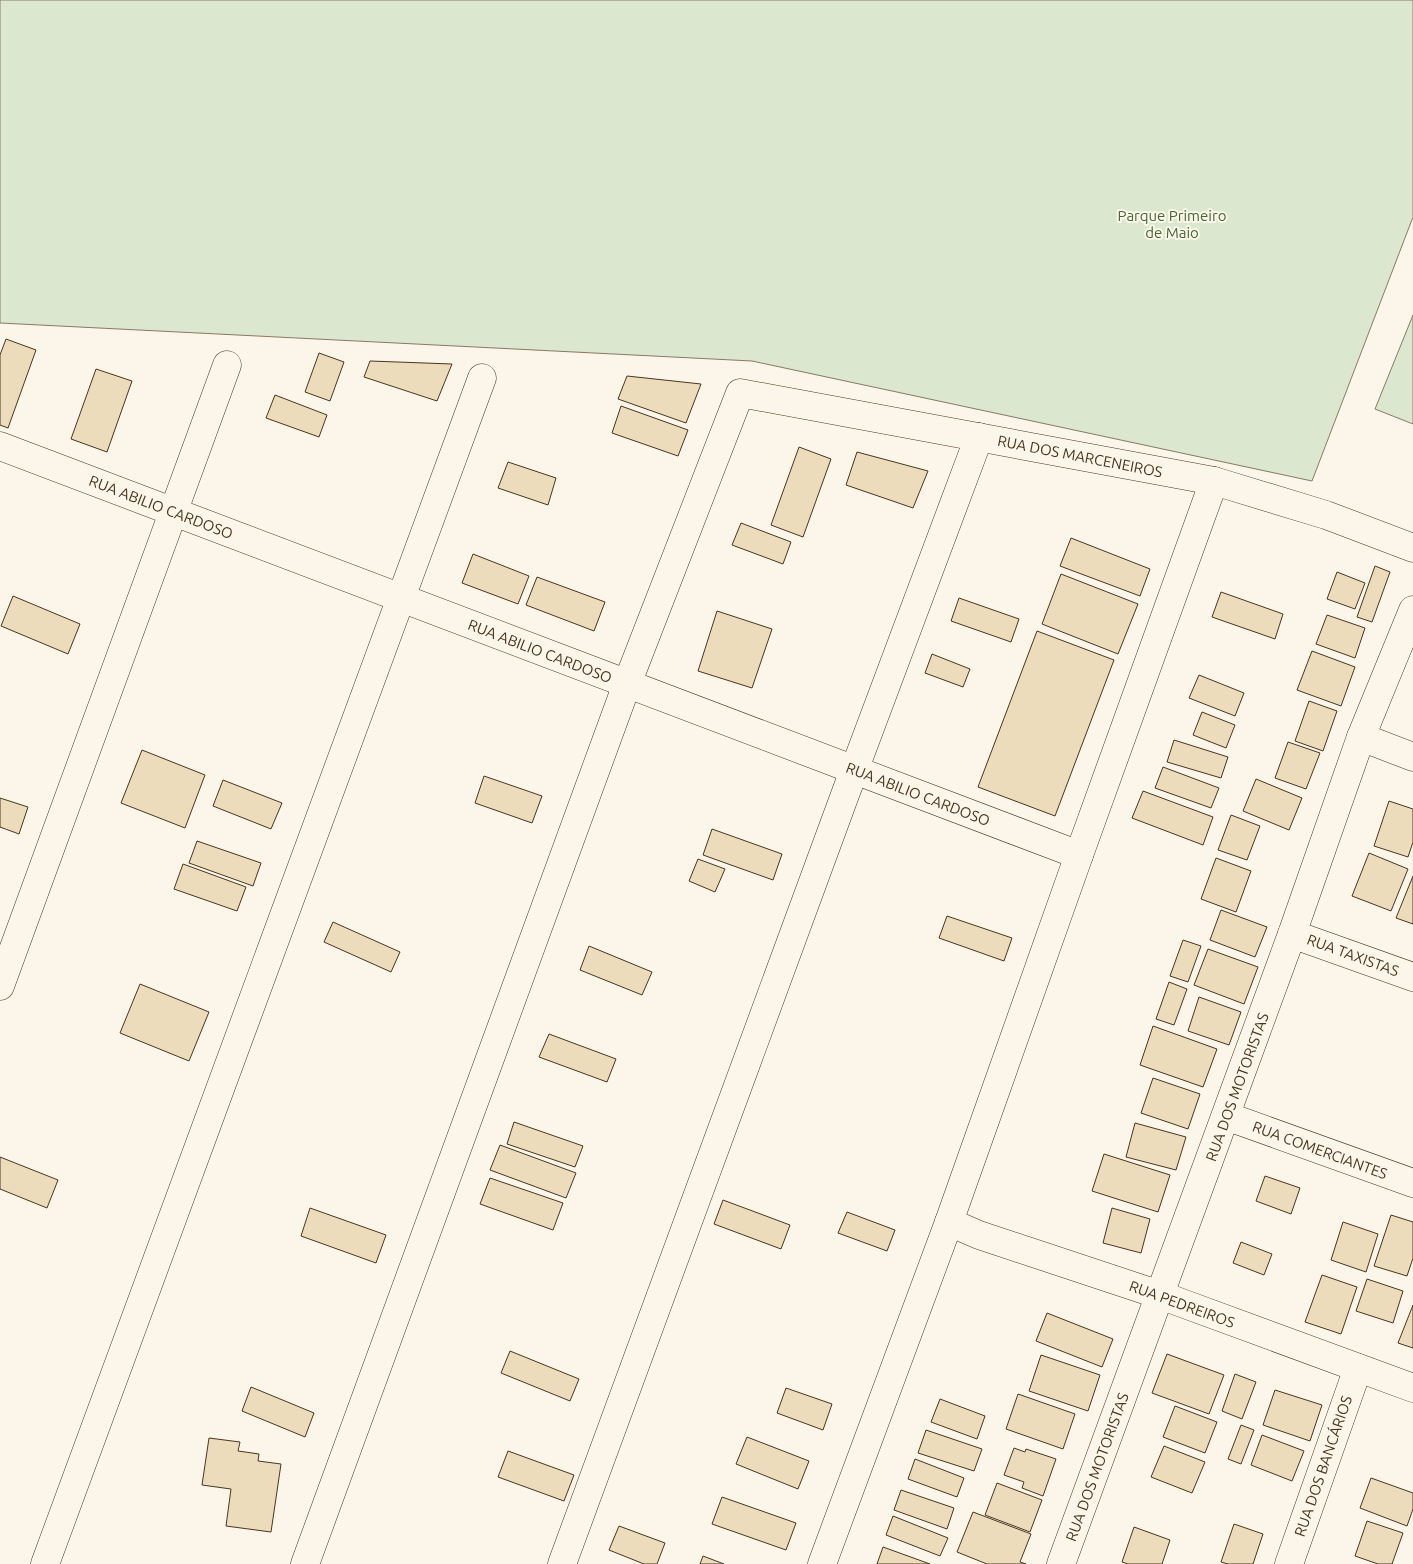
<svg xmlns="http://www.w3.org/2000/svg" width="1413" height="1564" font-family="Ubuntu,sans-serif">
<rect width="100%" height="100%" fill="#fbf6e9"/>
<!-- green -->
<g fill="#dce7d0" stroke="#887966">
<polygon points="0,0 1413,0 1413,217 1312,481 752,361 0,323"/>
<polygon points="1413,315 1413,424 1375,409"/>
</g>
<!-- building -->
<g fill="#ecdcbc" stroke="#4a3520">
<polygon points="6,339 36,350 8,428 0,425 0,355"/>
<polygon points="319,353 344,362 330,401 305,392"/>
<polygon points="370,361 452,364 437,401 364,377"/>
<polygon points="96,369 132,381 107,452 71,439"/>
<polygon points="627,376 701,384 686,423 618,399"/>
<polygon points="275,395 327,415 319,437 266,418"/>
<polygon points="621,406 688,430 678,456 612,433"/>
<polygon points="799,447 831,459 803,537 771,525"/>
<polygon points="857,452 928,471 913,508 846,485"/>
<polygon points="508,462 556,478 548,505 498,488"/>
<polygon points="741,523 791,542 783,564 732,545"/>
<polygon points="1071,538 1150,569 1140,596 1060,566"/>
<polygon points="473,554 529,576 518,604 462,583"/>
<polygon points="1375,566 1390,572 1372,622 1357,617"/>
<polygon points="1337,572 1365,583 1355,609 1327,599"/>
<polygon points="1061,574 1138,604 1118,654 1042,624"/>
<polygon points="537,577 605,602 594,631 526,605"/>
<polygon points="1221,592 1283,614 1275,639 1212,617"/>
<polygon points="13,596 80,624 68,654 1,626"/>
<polygon points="959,598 1019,619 1011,642 951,621"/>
<polygon points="717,611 772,629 752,688 698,671"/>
<polygon points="1327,615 1365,628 1355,658 1316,644"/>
<polygon points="1037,631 1114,660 1055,816 978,787"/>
<polygon points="1312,651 1355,667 1341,706 1297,690"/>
<polygon points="932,654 970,669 963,687 925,673"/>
<polygon points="1199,675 1244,693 1235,716 1189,698"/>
<polygon points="1309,701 1337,711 1323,751 1295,741"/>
<polygon points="1202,712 1235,725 1226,748 1193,735"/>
<polygon points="1174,740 1228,757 1221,778 1167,762"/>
<polygon points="1288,742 1320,753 1306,789 1275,778"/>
<polygon points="142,750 205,775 185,828 121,803"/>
<polygon points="1163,767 1219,788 1211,808 1155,788"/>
<polygon points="484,776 542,796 532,823 475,803"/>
<polygon points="1256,779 1302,798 1289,830 1243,811"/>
<polygon points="223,780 282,803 271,829 213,806"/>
<polygon points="1143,791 1213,817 1203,845 1132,818"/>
<polygon points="0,798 28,807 19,834 0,827"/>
<polygon points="1389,801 1413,809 1413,842 1408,857 1374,846"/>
<polygon points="1231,815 1260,826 1247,860 1218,850"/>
<polygon points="712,829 782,854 773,880 703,855"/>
<polygon points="197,841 261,863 253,886 189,863"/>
<polygon points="1369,853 1408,869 1391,911 1352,896"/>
<polygon points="1216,858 1251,871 1236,912 1201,899"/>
<polygon points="698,859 725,869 715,892 689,881"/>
<polygon points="183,864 246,887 237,911 174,889"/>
<polygon points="1413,876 1413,924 1396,918"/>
<polygon points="1221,910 1267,927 1255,957 1210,940"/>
<polygon points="947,916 1012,938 1004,961 939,938"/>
<polygon points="333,922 400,952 391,972 324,942"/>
<polygon points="1183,940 1201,946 1188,982 1170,976"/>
<polygon points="589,946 652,972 642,995 580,970"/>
<polygon points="1208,949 1258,967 1244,1004 1194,985"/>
<polygon points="1169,982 1187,989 1174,1025 1156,1019"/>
<polygon points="140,984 209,1012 189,1061 120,1033"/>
<polygon points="1199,997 1241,1012 1229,1045 1188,1031"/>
<polygon points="1153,1026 1217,1049 1203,1087 1140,1065"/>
<polygon points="549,1034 616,1059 607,1082 539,1057"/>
<polygon points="1153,1078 1200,1094 1188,1129 1141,1113"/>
<polygon points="514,1122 583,1146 575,1167 507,1144"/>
<polygon points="1135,1123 1186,1137 1176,1170 1126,1157"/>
<polygon points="500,1145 576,1173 566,1198 490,1170"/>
<polygon points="1104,1154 1170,1175 1158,1212 1092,1191"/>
<polygon points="0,1157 58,1180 47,1208 0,1189"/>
<polygon points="1265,1176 1300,1188 1291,1214 1256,1201"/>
<polygon points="490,1178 563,1203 553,1230 480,1204"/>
<polygon points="723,1200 790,1225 781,1249 714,1224"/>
<polygon points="310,1208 386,1235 376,1263 301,1236"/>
<polygon points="1112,1208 1150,1219 1141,1253 1103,1243"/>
<polygon points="847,1212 895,1230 887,1251 838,1233"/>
<polygon points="1391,1215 1413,1222 1413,1258 1407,1276 1374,1266"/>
<polygon points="1343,1222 1378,1234 1366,1272 1331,1260"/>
<polygon points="1241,1242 1272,1254 1264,1275 1233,1263"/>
<polygon points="1322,1275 1357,1287 1341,1334 1305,1322"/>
<polygon points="1367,1279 1403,1291 1393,1323 1356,1311"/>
<polygon points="1413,1305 1413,1348 1398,1343"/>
<polygon points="1047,1313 1113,1339 1102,1367 1036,1341"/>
<polygon points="510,1351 579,1379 570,1401 501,1373"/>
<polygon points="1167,1354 1224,1375 1209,1414 1152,1393"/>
<polygon points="1041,1355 1100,1375 1088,1411 1029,1391"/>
<polygon points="1235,1374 1256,1382 1242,1419 1222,1411"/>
<polygon points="251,1387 314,1413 305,1437 242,1411"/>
<polygon points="786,1388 832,1404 823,1430 777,1413"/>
<polygon points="1275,1390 1322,1405 1310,1441 1263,1425"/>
<polygon points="1018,1394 1075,1414 1063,1449 1006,1429"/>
<polygon points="940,1399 985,1416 977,1439 931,1422"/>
<polygon points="1175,1406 1217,1422 1205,1453 1163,1437"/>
<polygon points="1241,1425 1254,1430 1241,1464 1228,1459"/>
<polygon points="926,1430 982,1449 974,1471 918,1453"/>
<polygon points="1262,1435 1304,1451 1292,1481 1251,1465"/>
<polygon points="747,1437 809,1461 798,1489 736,1464"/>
<polygon points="209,1438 240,1442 238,1451 259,1454 258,1461 281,1464 271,1532 226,1526 231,1489 202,1485"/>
<polygon points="1164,1446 1205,1462 1192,1493 1151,1477"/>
<polygon points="1014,1448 1025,1452 1026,1449 1056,1459 1043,1496 1022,1488 1024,1482 1004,1475"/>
<polygon points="508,1451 574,1475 564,1501 498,1477"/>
<polygon points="915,1459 964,1478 957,1497 908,1479"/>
<polygon points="1371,1478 1413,1493 1413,1509 1407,1526 1360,1508"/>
<polygon points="997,1483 1042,1500 1030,1532 985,1515"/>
<polygon points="901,1490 954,1508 947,1529 894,1510"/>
<polygon points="722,1497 796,1523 786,1550 712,1524"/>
<polygon points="973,1512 1031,1534 1020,1562 1026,1564 987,1564 957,1552"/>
<polygon points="893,1516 948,1538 940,1556 886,1535"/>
<polygon points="1367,1521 1403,1533 1392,1564 1378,1564 1355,1556"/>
<polygon points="1234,1524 1263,1534 1253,1564 1228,1564 1221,1562"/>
<polygon points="619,1526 665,1543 657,1564 644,1564 609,1550"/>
<polygon points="1134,1527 1170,1540 1162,1564 1128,1564 1122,1562"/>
<polygon points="883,1547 930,1564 877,1564"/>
<polygon points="703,1556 724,1564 700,1564"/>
</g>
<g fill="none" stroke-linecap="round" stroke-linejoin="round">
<defs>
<g id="minor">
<polyline points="0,446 1079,855"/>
<polyline points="1361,737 1413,757"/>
<polyline points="1292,934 1413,977"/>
<polyline points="0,986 227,365"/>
<polyline points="1226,1116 1413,1183"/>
<polyline points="949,1222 979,1235 1160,1295 1413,1388"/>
<polyline points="45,1564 482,378"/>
<polyline points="305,1564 627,684 740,393 1214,481 1326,515 1413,548"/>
<polyline points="562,1564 846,792 979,437"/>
<polyline points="822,1564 949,1222 1079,855 1214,481"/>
<polyline points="1061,1564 1292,934 1361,737 1413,610"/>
<polyline points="1289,1564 1358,1368"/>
</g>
</defs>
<!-- minor casing -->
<use href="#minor" stroke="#4a3520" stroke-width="29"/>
<!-- minor -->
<use href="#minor" stroke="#fbf6e9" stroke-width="28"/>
</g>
<g text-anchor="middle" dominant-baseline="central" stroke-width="4" stroke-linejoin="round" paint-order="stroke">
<!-- park labels -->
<g font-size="15" fill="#436837" stroke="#fbf6e9">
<text x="1172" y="215">Parque Primeiro<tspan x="1172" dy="17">de Maio</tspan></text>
</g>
<!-- street labels -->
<g font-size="15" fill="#4a3520" stroke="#fbf6e9">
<text transform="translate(1080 456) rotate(11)">RUA DOS MARCENEIROS</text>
<text transform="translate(161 507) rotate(21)">RUA ABILIO CARDOSO</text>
<text transform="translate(540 651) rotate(21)">RUA ABILIO CARDOSO</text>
<text transform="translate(918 794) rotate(21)">RUA ABILIO CARDOSO</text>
<text transform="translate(1353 955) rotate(20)">RUA TAXISTAS</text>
<text transform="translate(1237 1087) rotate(-70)">RUA DOS MOTORISTAS</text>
<text transform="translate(1320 1150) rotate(20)">RUA COMERCIANTES</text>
<text transform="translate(1182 1304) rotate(20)">RUA PEDREIROS</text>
<text transform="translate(1323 1466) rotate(-71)">RUA DOS BANCÁRIOS</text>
<text transform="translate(1097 1467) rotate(-70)">RUA DOS MOTORISTAS</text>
</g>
</g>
</svg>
